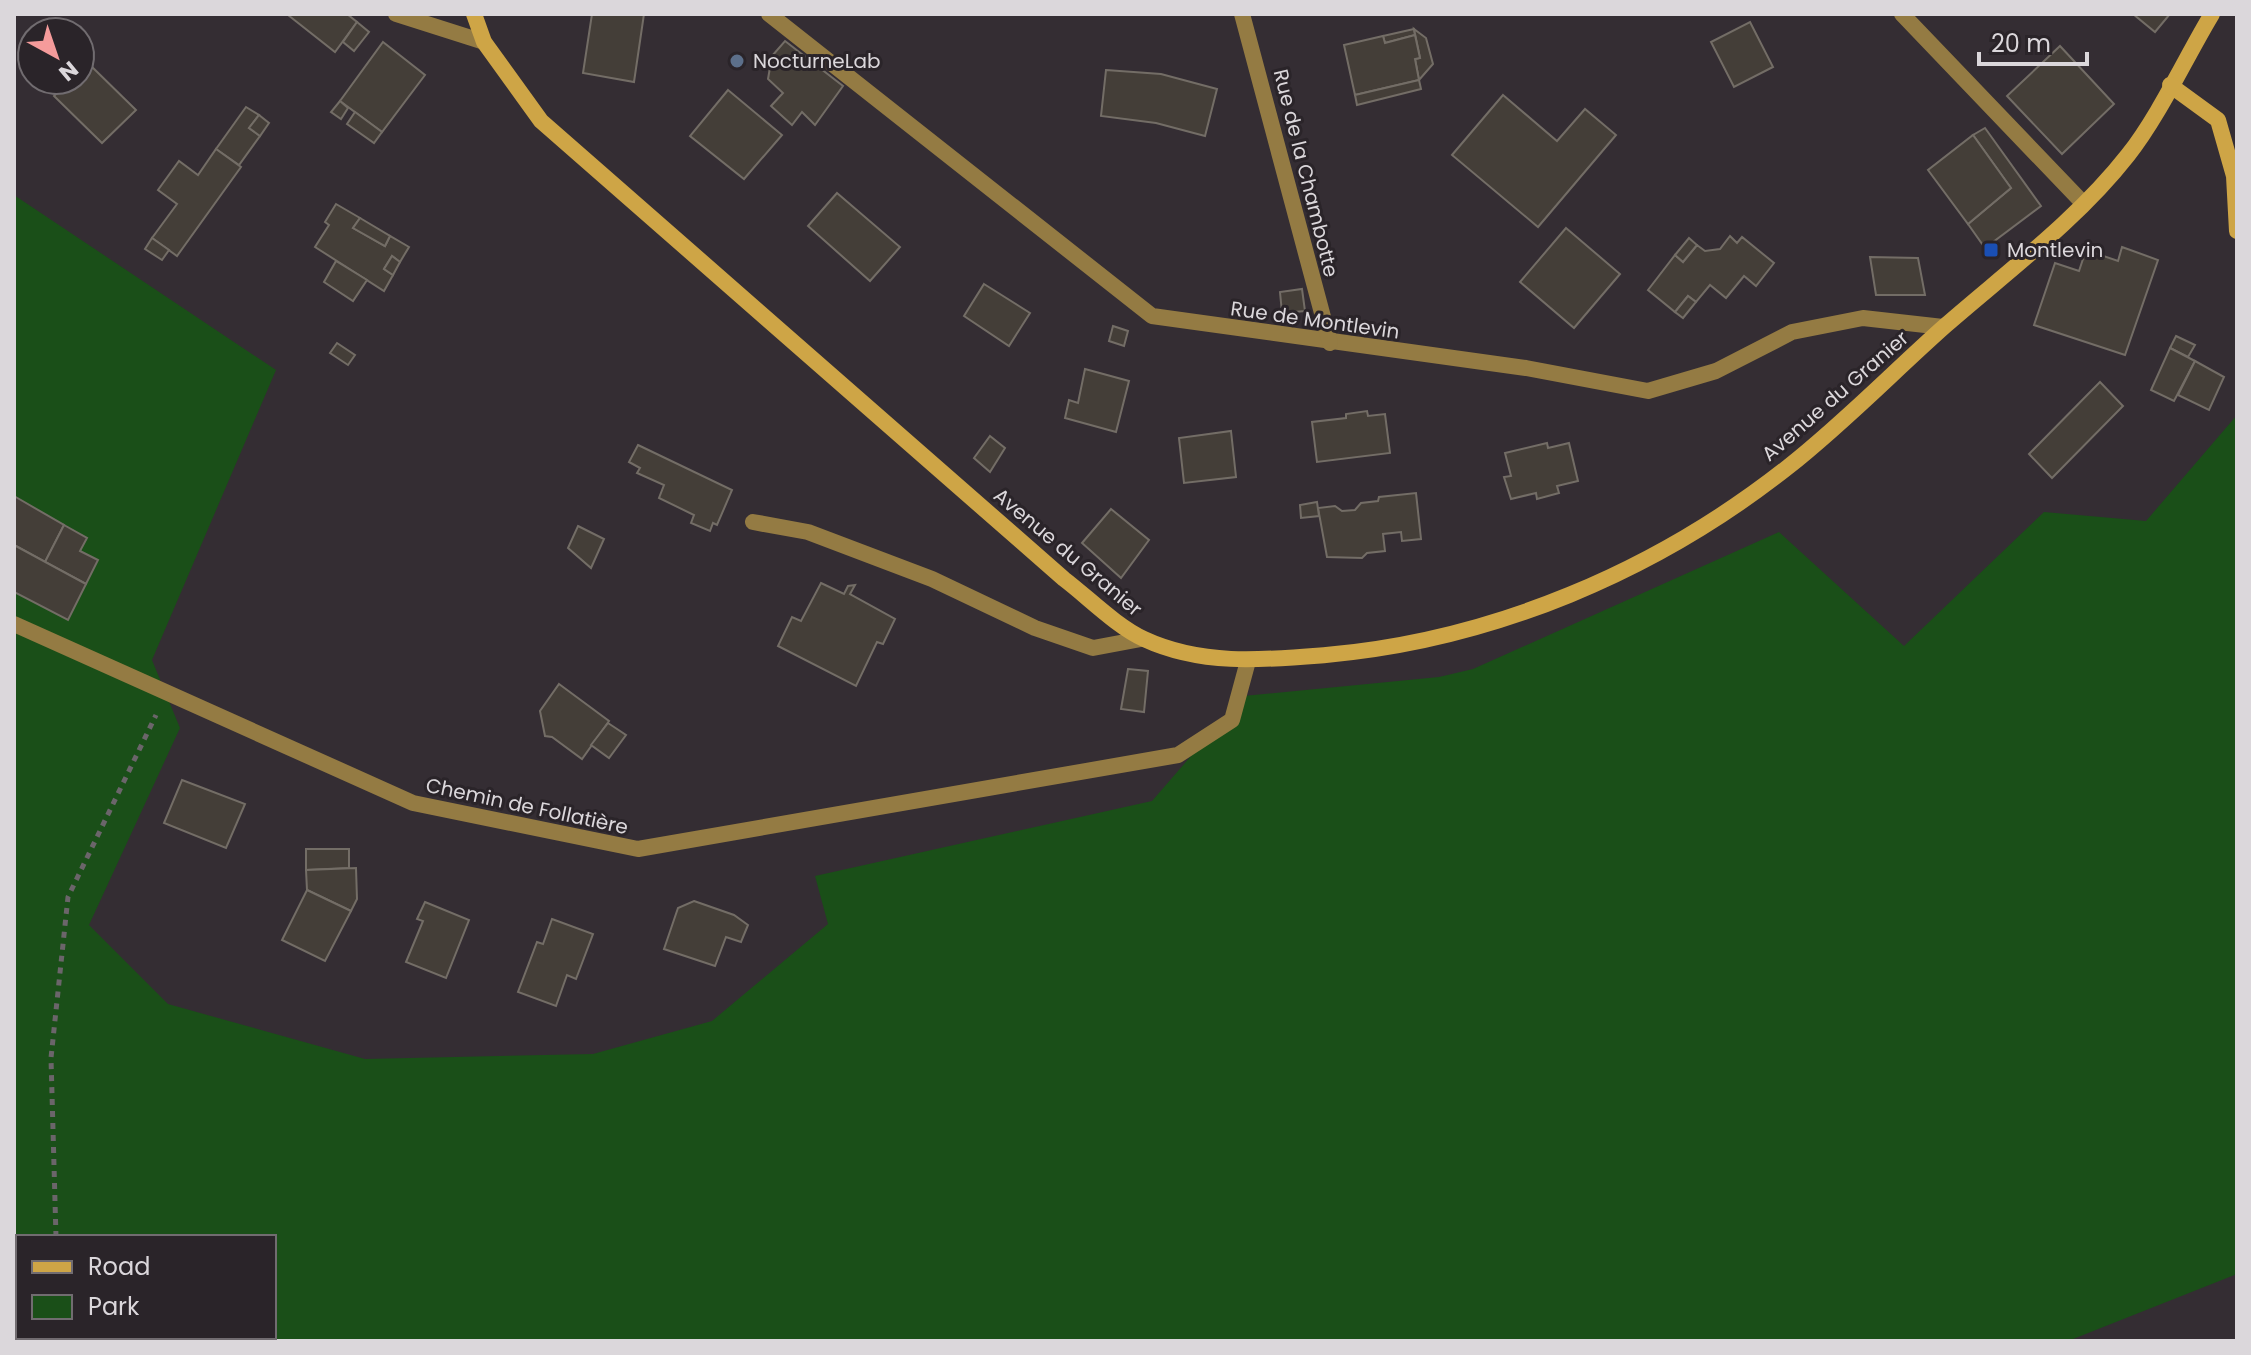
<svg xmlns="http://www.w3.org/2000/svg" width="2251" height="1355" font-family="Poppins,sans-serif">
<rect width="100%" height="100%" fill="#342d33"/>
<!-- green -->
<path fill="#1a4f18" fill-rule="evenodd" d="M14 195 276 370 152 660 180 728 89 925 168 1004 365 1059 593 1054 712 1021 828 924 815 876 1152 801 1243 696 1439 677 1473 669 1779 532 1904 646 2044 512 2146 521 2237 415V1274L2068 1341H14ZM18 1237H274V1337H18Z"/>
<!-- building -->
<g fill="#443e38" stroke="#736d66" stroke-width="2">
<polygon points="347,14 357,22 335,52 288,15"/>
<polygon points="592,14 644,14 634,82 583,73"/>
<polygon points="2133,14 2170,14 2155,32"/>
<polygon points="357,22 369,32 354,51 343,42"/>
<polygon points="1750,22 1773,67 1734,87 1711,42"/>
<polygon points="1414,29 1415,35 1385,43 1383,36"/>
<polygon points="1414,29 1426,38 1433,64 1419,80 1415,59 1420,58"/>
<polygon points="1415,35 1420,58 1415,59 1419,80 1355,95 1344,45 1383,36 1385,43"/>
<polygon points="785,41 843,86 815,125 802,112 792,125 771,106 783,93 768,79 772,56"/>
<polygon points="383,42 425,75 382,132 340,101"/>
<polygon points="2060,46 2114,104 2062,154 2007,96"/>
<polygon points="87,62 136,110 102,143 54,96 69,80 80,80 80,69"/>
<polygon points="1106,70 1161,74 1217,89 1205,136 1156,123 1101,116"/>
<polygon points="1419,80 1421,89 1357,105 1355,95"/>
<polygon points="728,90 782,135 744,179 690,136"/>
<polygon points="1503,95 1557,141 1585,109 1616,135 1538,227 1452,155"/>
<polygon points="340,101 348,108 341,119 331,112"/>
<polygon points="246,107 259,115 249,128 260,136 239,165 216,149"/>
<polygon points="355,112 382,132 374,143 347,124"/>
<polygon points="259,115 269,123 260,136 249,128"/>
<polygon points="1985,128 2041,206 1985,248 1968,224 2011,188 1973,135"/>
<polygon points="1973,135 2011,188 1968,224 1928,170"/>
<polygon points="216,149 241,167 177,256 152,238 177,204 158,190 179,161 198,175"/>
<polygon points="837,193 900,247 870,281 808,226"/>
<polygon points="336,204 360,218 353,228 385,246 390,236 409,247 400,262 392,256 384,269 393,275 384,291 315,247 329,225 325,222"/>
<polygon points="360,218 390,236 385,246 353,228"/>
<polygon points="1566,228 1620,274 1574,328 1520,282"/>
<polygon points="1730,236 1737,243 1742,237 1774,263 1756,286 1744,276 1726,298 1710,285 1696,302 1688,296 1675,312 1648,290 1675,255 1683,262 1697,245 1705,251 1720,249"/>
<polygon points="152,238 169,250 162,260 145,249"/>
<polygon points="1689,238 1697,245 1683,262 1675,255"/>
<polygon points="2122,247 2158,260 2125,355 2034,325 2055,263 2079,271 2086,250 2118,261"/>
<polygon points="392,256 400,262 393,275 384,269"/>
<polygon points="1870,257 1918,258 1925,295 1876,295"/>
<polygon points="336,261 367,280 353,301 324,282"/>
<polygon points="984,284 1030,313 1009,346 964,316"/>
<polygon points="1302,289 1305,311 1282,313 1280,292"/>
<polygon points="1688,296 1696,302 1683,318 1675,312"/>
<polygon points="1113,326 1128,331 1124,346 1109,341"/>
<polygon points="2176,336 2195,345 2188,357 2170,348"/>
<polygon points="337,343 355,355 348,365 330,353"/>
<polygon points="2170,348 2195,361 2174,401 2151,390"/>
<polygon points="2195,361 2224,377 2209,410 2178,395"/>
<polygon points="1085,369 1129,381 1116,432 1065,418 1069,400 1078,403"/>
<polygon points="2100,382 2123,406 2052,478 2029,454"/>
<polygon points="1367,411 1368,416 1385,414 1390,453 1317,462 1312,422 1346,418 1346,414"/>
<polygon points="1231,431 1236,477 1184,483 1179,438"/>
<polygon points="990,436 1005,448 990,472 974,458"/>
<polygon points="1547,443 1548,448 1569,443 1578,481 1557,486 1559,493 1537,499 1536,493 1511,499 1504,477 1511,476 1505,453"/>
<polygon points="638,445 732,490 717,525 713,523 710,531 691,523 694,515 659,498 664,485 637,473 640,468 629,462"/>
<polygon points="1416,493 1421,539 1402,541 1401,532 1383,534 1385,551 1367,553 1362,558 1327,557 1318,508 1335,506 1342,511 1355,510 1361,503 1378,501 1379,497"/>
<polygon points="14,496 64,525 45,562 14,545"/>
<polygon points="1317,502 1319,516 1301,518 1300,505"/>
<polygon points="1111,509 1149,540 1121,578 1082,543"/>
<polygon points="64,525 87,538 80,551 98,560 86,584 45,562"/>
<polygon points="578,526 604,539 591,568 568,548"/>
<polygon points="14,545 86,584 68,620 14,592"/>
<polygon points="821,583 844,594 848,586 855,585 850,594 895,619 883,644 877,642 856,686 778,646 792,617 801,621"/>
<polygon points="1128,669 1148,671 1144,712 1121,709"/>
<polygon points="559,684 609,721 582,759 552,737 545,736 540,711"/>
<polygon points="608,723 626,735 609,758 591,745"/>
<polygon points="182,780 245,804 226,848 164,823"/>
<polygon points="306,849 349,849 349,868 306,870"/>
<polygon points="356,868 357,899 351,911 307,890 306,870"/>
<polygon points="307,890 351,911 325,961 282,940"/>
<polygon points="694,901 734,915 748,925 741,942 726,937 715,966 664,949 678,908"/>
<polygon points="425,902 469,920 446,978 406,962 423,921 417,919"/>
<polygon points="552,919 593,934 576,979 567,975 556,1006 518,992 537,942 543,944"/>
</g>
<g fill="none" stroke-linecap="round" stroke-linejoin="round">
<!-- path -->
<g stroke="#6b656a" stroke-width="5" stroke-dasharray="6 6" stroke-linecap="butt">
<polyline points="56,1237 51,1058 68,897 156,715"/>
<polyline points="59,1337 59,1341"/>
</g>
<!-- street -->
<g stroke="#947b43" stroke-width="16">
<polyline points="396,14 484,42"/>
<polyline points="769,14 1152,316 1526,368 1648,391 1716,371 1792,332 1863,318 1943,327"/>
<polyline points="1242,14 1330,343"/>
<polyline points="1902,14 2083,203"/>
<polyline points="753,522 808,532 932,579 1035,628 1093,648 1141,639"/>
<polyline points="14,624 413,803 638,849 1178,755 1232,720 1248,661"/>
</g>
<!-- secondary -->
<g stroke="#cea546" stroke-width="16">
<path d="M474 14 484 42 541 121 1064 579C1089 598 1116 626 1144 639 1202 666 1264 660 1326 655 1493 640 1655 572 1788 467 1844 423 1893 372 1946 325 2008 271 2078 219 2128 155 2159 116 2186 57 2212 14"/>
<polyline points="2170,85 2218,120 2234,176 2237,231"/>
</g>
</g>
<!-- markers -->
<circle fill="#5c6f8a" stroke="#2a2429" stroke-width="3" cx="737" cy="61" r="8"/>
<rect fill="#1a4fb4" stroke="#2a2429" stroke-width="3" x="1983" y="242" width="16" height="16" rx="4"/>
<g text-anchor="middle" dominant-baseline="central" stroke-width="6" stroke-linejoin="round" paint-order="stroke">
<!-- poi labels -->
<g font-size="20" fill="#dbd7db" stroke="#2a2429" text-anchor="start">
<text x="753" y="61">NocturneLab</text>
<text x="2007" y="250">Montlevin</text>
</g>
<!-- street labels -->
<g font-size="20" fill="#dbd7db" stroke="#2a2429">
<text transform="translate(1306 173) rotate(76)">Rue de la Chambotte</text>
<text transform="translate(1315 320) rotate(8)">Rue de Montlevin</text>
<text transform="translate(1835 396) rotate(-41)">Avenue du Granier</text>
<text transform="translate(1068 552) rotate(40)">Avenue du Granier</text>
<text transform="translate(527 806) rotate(12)">Chemin de Follatière</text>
</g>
</g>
<!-- border -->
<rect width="2251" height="1355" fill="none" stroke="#dbd7db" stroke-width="32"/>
<!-- legend -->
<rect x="16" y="1235" width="260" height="104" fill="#2a2429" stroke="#716c70" stroke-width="2"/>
<rect x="32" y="1261" width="40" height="12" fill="#cea546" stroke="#716c70" stroke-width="2"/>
<text x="88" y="1275" font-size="24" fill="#dbd7db">Road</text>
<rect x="32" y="1295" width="40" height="24" fill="#1a4f18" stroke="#716c70" stroke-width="2"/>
<text x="88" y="1315" font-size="24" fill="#dbd7db">Park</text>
<!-- north arrow -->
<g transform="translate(56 56) rotate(140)"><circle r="38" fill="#2a2429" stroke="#716c70" stroke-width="2"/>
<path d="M0-6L14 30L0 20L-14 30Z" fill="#f59b9b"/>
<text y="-12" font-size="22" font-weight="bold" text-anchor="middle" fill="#dbd7db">N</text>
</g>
<!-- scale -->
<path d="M1979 52v12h108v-12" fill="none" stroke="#dbd7db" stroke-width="4"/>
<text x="1991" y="52" font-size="24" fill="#dbd7db" stroke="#2a2429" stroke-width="6" paint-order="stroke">20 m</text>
</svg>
